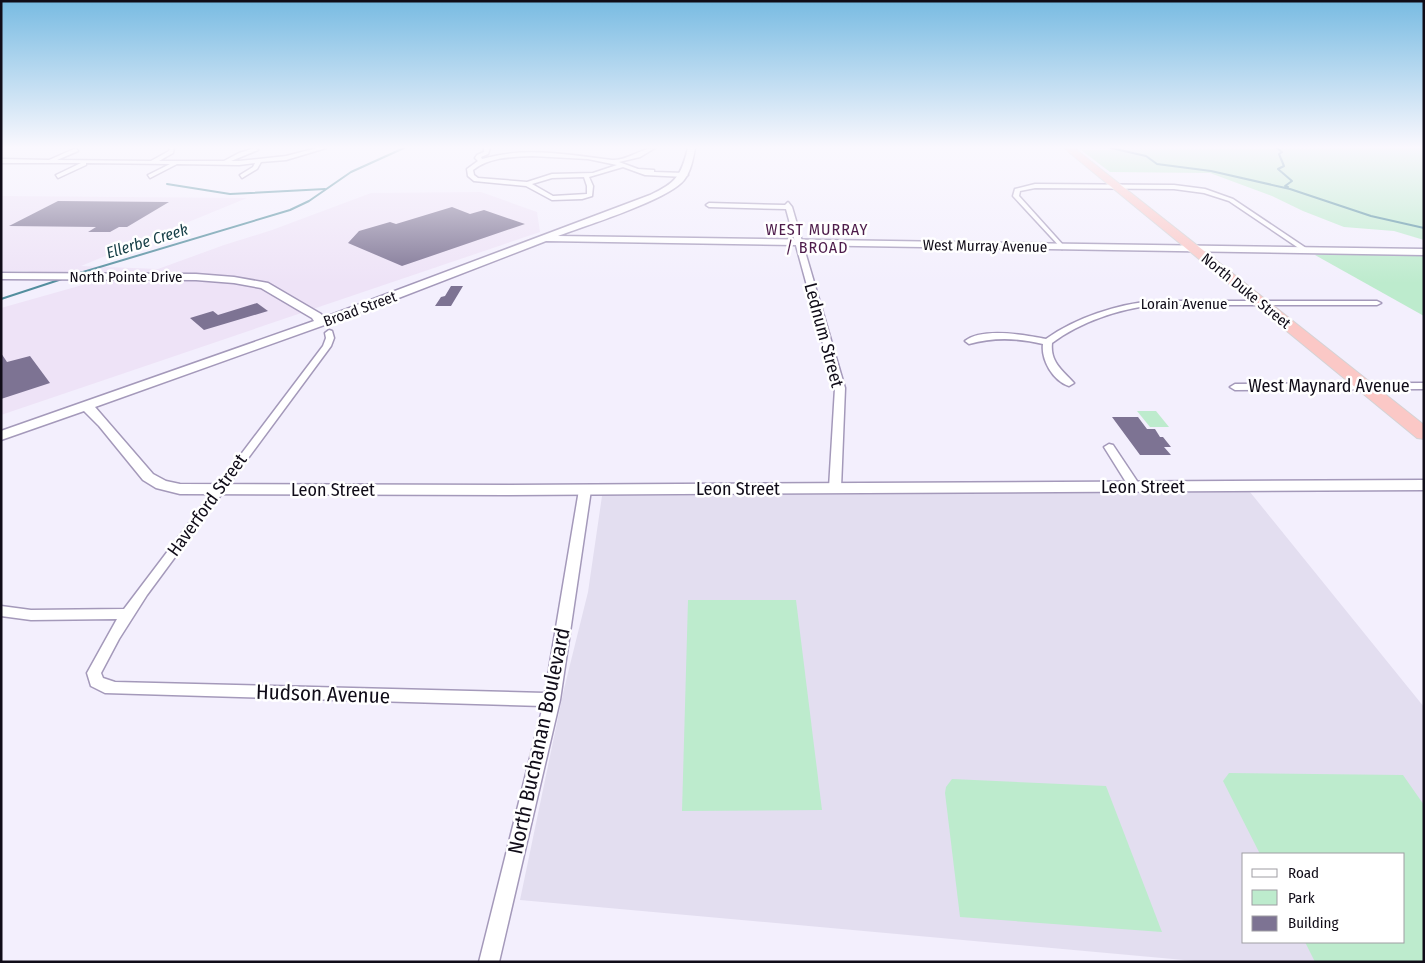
<svg xmlns="http://www.w3.org/2000/svg" width="1425" height="963" font-family="'Fira Sans Condensed',sans-serif">
<rect width="100%" height="100%" fill="#f3effd"/>
<!-- commercial -->
<polygon fill="#eee3f7" points="481,192 537,212 540,232 1,415 1,308 93,282 26,271 1,271 1,196 247,198 81,266 158,269 224,245 272,230 371,193"/>
<!-- built -->
<path fill="#e3def0" fill-rule="evenodd" d="M1250 492 1424 707V962H1206L520 900 564 689 588 592 602 496ZM1244 854H1404V942H1244Z"/>
<!-- green -->
<g fill="#bdebcd">
<polygon points="1424,148 1424,240 1394,231 1344,227 1303,211 1272,196 1210,173 1110,172 1081,150"/>
<polygon points="1325,254 1424,255 1424,316 1315,255"/>
<polygon points="1137,411 1156,411 1169,427 1150,427"/>
<polygon points="688,600 796,600 822,810 682,811"/>
<polygon points="1229,773 1403,775 1424,805 1424,962 1315,962 1305,942 1404,942 1404,854 1260,854 1223,781"/>
<polygon points="952,779 1106,786 1162,932 960,917 945,793 946,787"/>
</g>
<g fill="none" stroke-linecap="round" stroke-linejoin="round">
<!-- stream -->
<g stroke="#538e9e" stroke-width="2">
<polyline points="1111,148 1146,156 1157,164 1211,171 1290,189 1371,216 1424,228"/>
<polyline points="1277,148 1282,152 1279,154 1284,166 1278,169 1292,181 1285,186 1288,187"/>
<polyline points="167,184 230,194 325,189"/>
<polyline points="73,275 290,210 309,201 351,172 404,148"/>
<polyline points="1,299 65,278"/>
</g>
</g>
<!-- building -->
<g fill="#7d7393">
<polygon points="58,201 169,202 127,227 119,227 110,232 88,232 96,227 9,226"/>
<polygon points="452,207 470,214 484,210 525,224 402,266 348,243 359,231 390,222 396,224"/>
<polygon points="451,286 463,286 451,306 435,306 441,297 445,296"/>
<polygon points="257,303 268,311 204,330 190,318 213,311 218,315"/>
<polygon points="1,353 7,362 30,356 50,383 1,399"/>
<polygon points="1112,417 1138,417 1147,429 1155,429 1160,437 1163,437 1171,447 1164,447 1171,455 1140,455"/>
</g>
<g fill="none" stroke-linecap="round" stroke-linejoin="round">
<defs>
<g id="street">
<polygon points="76,148 78,151 57,160 151,161 169,151 170,148 174,148 173,153 159,161 224,161 239,153 255,148 258,150 231,161 239,161 286,156 317,148 326,148 286,160 261,162 257,169 242,178 240,175 253,167 255,163 239,165 177,164 150,178 148,175 170,164 86,163 86,165 58,178 56,175 81,163 1,163 1,159 49,160"/>
<path d="M484 148H490L488 154 481 157 482 159C525 146 569 155 612 160 627 161 641 148 655 148L640 157 619 162 638 169 654 170V172L685 173 688 175 685 177 645 175 623 167 589 177 593 186 592 196 582 199 552 200 526 186 474 181 468 176 467 169 478 161 475 158 477 155 484 152ZM532 156 588 159 617 165 593 173 552 174 527 182 478 178 474 175 473 170C490 157 511 157 532 156ZM584 177 587 186V194L553 196 532 184 552 178Z"/>
<polygon points="1035,184 1174,185 1205,189 1233,199 1309,250 1303,251 1229,201 1204,193 1174,189 1035,188 1020,191 1019,196 1064,246 1065,247 1062,249 1013,196 1015,189"/>
<polygon points="788,202 792,207 845,388 841,488 835,492 829,488 835,388 786,209 709,207 706,205 709,203 785,205"/>
<path d="M1153 301H1377L1381 303 1377 305H1153C1119 309 1080 322 1052 343 1050 362 1062 370 1074 383L1069 386C1053 381 1041 360 1043 344 1018 338 994 337 969 344L965 341C982 327 1026 335 1046 339 1075 318 1118 304 1153 301Z"/>
<polygon points="329,330 332,331 334,338 331,346 147,595 119,639 101,673 103,678 115,682 545,693 579,490 585,486 589,487 591,490 560,700 499,962 479,962 543,706 105,693 91,686 87,673 117,619 31,620 1,616 1,606 31,610 124,609 323,346 326,338 325,333"/>
<polygon points="1424,383 1424,389 1235,390 1230,387 1235,384"/>
<polygon points="1109,444 1113,445 1141,487 1139,489 1135,491 1129,487 1104,447"/>
</g>
<path id="secondary" d="M688 148H695C693 159 691 171 684 180 668 200 585 226 558 236L1424 249V255L546 241 383 304 95 407 153 474 166 481 180 484 509 485 1424 480V490L509 495 180 494 156 488 143 480 99 426 84 411 1 440V431L314 321 312 318 261 288 234 283 196 280 1 279V273L196 274 234 277 268 283 321 314 323 318 650 195C676 183 681 176 688 148Z"/>
<polygon id="highway" points="1064,148 1074,148 1424,425 1424,439 1417,438"/>
</defs>
<!-- street casing -->
<use href="#street" stroke="#a499ba" stroke-width="3"/>
<!-- secondary casing -->
<use href="#secondary" stroke="#a499ba" stroke-width="3"/>
<!-- highway casing -->
<use href="#highway" stroke="#d4d3d5" stroke-width="2"/>
<!-- street -->
<use href="#street" fill="#fff" fill-rule="evenodd"/>
<!-- secondary -->
<use href="#secondary" fill="#fff" fill-rule="evenodd"/>
<!-- highway -->
<use href="#highway" fill="#fbc8c6" fill-rule="evenodd"/>
</g>
<!-- sky -->
<linearGradient id="sky" x2="0" y2="1"><stop stop-color="#78bbe2"/><stop offset="0.52" stop-color="#faf8fe"/><stop offset="1" stop-color="#faf8fe" stop-opacity="0"/></linearGradient>
<rect width="1425" height="283" fill="url(#sky)"/>
<g text-anchor="middle" dominant-baseline="central" stroke-width="5" stroke-linejoin="round" paint-order="stroke">
<!-- far-street labels -->
<g font-size="15" fill="#100c18" stroke="#fff">
<text transform="translate(985 246) rotate(1)">West Murray Avenue</text>
<text x="126" y="277">North Pointe Drive</text>
<text transform="translate(1246 291) rotate(39)">North Duke Street</text>
<text x="1184" y="304">Lorain Avenue</text>
<text transform="translate(360 309) rotate(-20)">Broad Street</text>
</g>
<!-- far-neighbourhood labels -->
<g font-size="16" letter-spacing="1" fill="#4e1c4b" stroke="#fff">
<text x="817" y="229">WEST MURRAY<tspan x="817" dy="18">/ BROAD</tspan></text>
</g>
<!-- far-water labels -->
<g font-size="16" font-style="italic" fill="#184048" stroke="#fff">
<text transform="translate(147 241) rotate(-17)">Ellerbe Creek</text>
</g>
<!-- street labels -->
<g font-size="18" fill="#100c18" stroke="#fff">
<text transform="translate(824 335) rotate(75)">Lednum Street</text>
<text x="1329" y="386">West Maynard Avenue</text>
<text x="1143" y="487">Leon Street</text>
<text x="738" y="489">Leon Street</text>
<text x="333" y="490">Leon Street</text>
<text transform="translate(207 505) rotate(-54)">Haverford Street</text>
</g>
<!-- near-street labels -->
<g font-size="21" fill="#100c18" stroke="#fff">
<text transform="translate(323 694) rotate(2)">Hudson Avenue</text>
<text transform="translate(539 741) rotate(-78)">North Buchanan Boulevard</text>
</g>
</g>
<!-- border -->
<rect width="1425" height="963" fill="none" stroke="#100c18" stroke-width="5"/>
<!-- legend -->
<rect x="1242" y="853" width="162" height="90" fill="#ffffff" stroke="#9f9ea3"/>
<rect x="1252" y="869" width="25" height="8" fill="#ffffff" stroke="#9f9ea3"/>
<text x="1288" y="878" font-size="15" fill="#100c18">Road</text>
<rect x="1252" y="890" width="25" height="15" fill="#bdebcd" stroke="#9f9ea3"/>
<text x="1288" y="903" font-size="15" fill="#100c18">Park</text>
<rect x="1252" y="916" width="25" height="15" fill="#7d7393" stroke="#9f9ea3"/>
<text x="1288" y="928" font-size="15" fill="#100c18">Building</text>
</svg>
